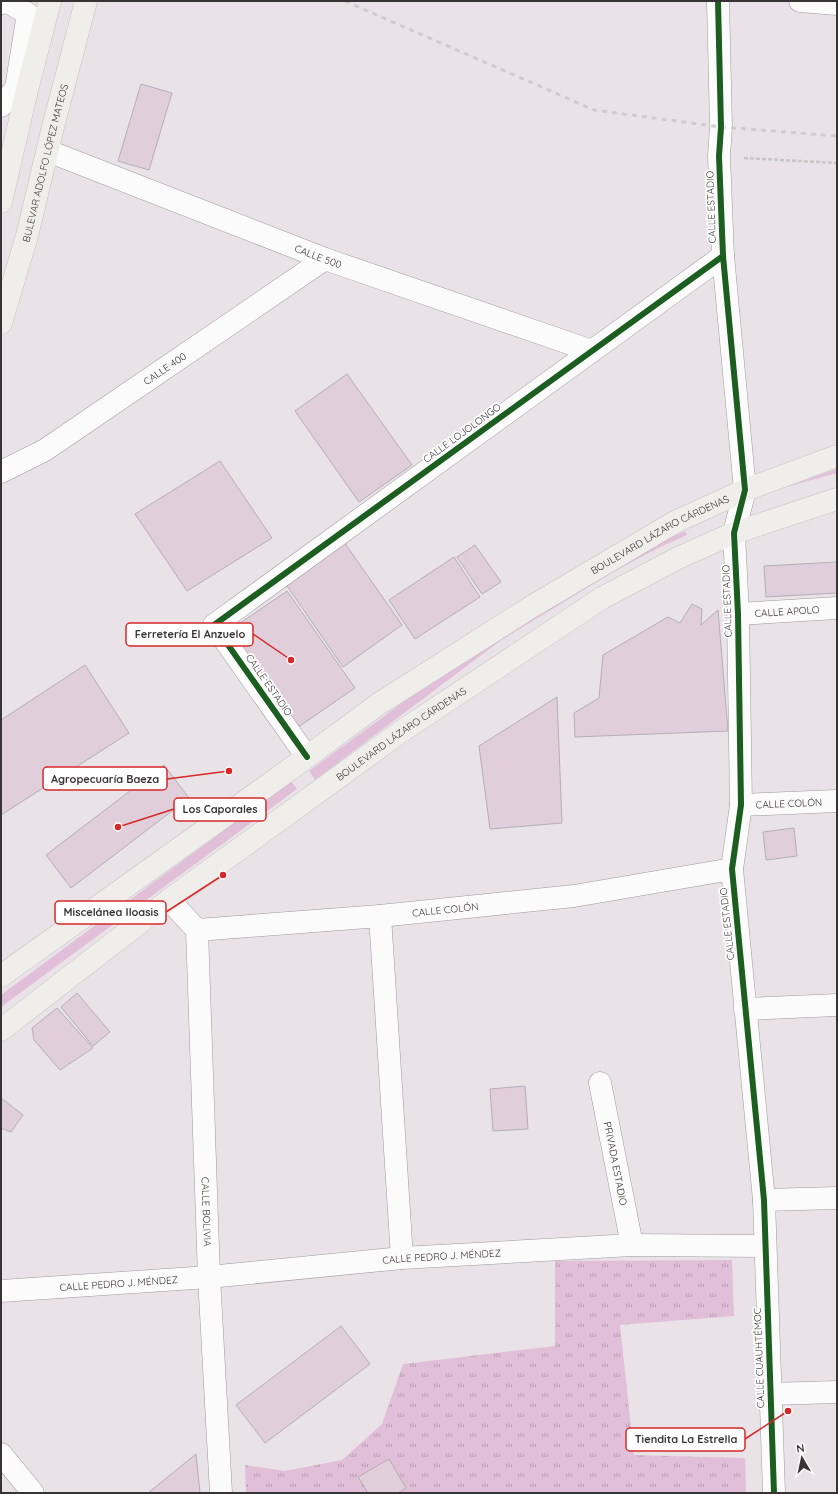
<svg xmlns="http://www.w3.org/2000/svg" width="838" height="1494" font-family="Quicksand,sans-serif">
<defs>
<pattern id="grass-tufts" width="24" height="20" patternUnits="userSpaceOnUse"><rect width="24" height="20" fill="#e1bfd8"/><path d="M3 7l-1-3M5 7V3M7 7l1-3M15 17l-1-3M17 17v-4M19 17l1-3" fill="none" stroke="#b79cb0"/></pattern>
</defs>
<rect width="100%" height="100%" fill="#e9e3e7"/>
<!-- grass -->
<polygon fill="url(#grass-tufts)" points="732,1260 734,1316 620,1325 634,1455 745,1458 746,1493 246,1493 245,1465 285,1471 342,1460 382,1424 403,1364 555,1346 555,1261"/>
<!-- garden -->
<g fill="#e1bfd8">
<polygon points="837,469 837,473 786,487"/>
<polygon points="685,531 687,535 662,546 613,572 500,641 315,780 309,771 454,665 660,543"/>
<polygon points="291,781 297,789 1,1007 1,995"/>
</g>
<!-- building -->
<g fill="#e0cfdb" stroke="#b4afb3">
<polygon points="141,84 172,93 149,170 118,161"/>
<polygon points="347,374 412,465 359,502 295,411"/>
<polygon points="220,461 272,538 187,591 135,514"/>
<polygon points="344,542 402,625 343,667 285,583"/>
<polygon points="475,545 501,582 482,594 457,557"/>
<polygon points="454,557 480,597 415,639 389,600"/>
<polygon points="837,562 837,593 766,597 764,566"/>
<polygon points="287,591 355,688 294,730 227,632"/>
<polygon points="692,604 702,609 701,625 718,610 728,731 575,737 574,713 599,698 603,655 668,617 680,623"/>
<polygon points="85,665 129,733 1,815 1,720"/>
<polygon points="557,697 562,823 490,829 479,746"/>
<polygon points="164,765 189,798 71,888 46,855"/>
<polygon points="794,828 797,856 766,860 763,832"/>
<polygon points="77,993 110,1032 93,1046 61,1007"/>
<polygon points="57,1008 93,1048 60,1070 34,1040 32,1028"/>
<polygon points="525,1086 528,1129 493,1131 490,1089"/>
<polygon points="1,1098 23,1115 11,1132 1,1128"/>
<polygon points="341,1326 370,1364 265,1443 236,1405"/>
<polygon points="196,1454 200,1493 148,1493"/>
<polygon points="389,1459 406,1488 398,1493 368,1493 358,1477"/>
</g>
<g fill="none" stroke-linecap="round" stroke-linejoin="round">
<defs>
<g id="minor">
<polyline points="718,1 721,127 719,156 723,256 745,490 734,533 738,614 741,805 732,869 764,1200 774,1493"/>
<polyline points="800,1 837,4"/>
<polyline points="1,3 8,2 28,14 16,88 26,94"/>
<polyline points="1,106 16,88"/>
<path id="s1" d="M48 151 325 259 592 351"/>
<path id="s2" d="M1 472 45 450 325 259"/>
<path id="s3" d="M738 614 837 608"/>
<polyline points="307,757 214,625 723,256"/>
<path id="s4" d="M741 805 837 801"/>
<polyline points="169,900 197,930"/>
<polyline points="380,916 402,1258"/>
<path id="s5" d="M197 930 209 1277 221 1493"/>
<path id="s6" d="M197 930 380 916 574 896 732 869"/>
<polyline points="745,1009 837,1005"/>
<path id="s7" d="M600 1083 632 1245"/>
<polyline points="764,1200 837,1198"/>
<path id="s8" d="M1 1291 209 1277 402 1258 632 1245 765 1246"/>
<polyline points="770,1394 837,1392"/>
<polyline points="1,1454 33,1493"/>
</g>
<g id="major">
<polyline points="1,202 26,94 50,1"/>
<path id="s9" d="M1 323 27 236 53 127 86 1"/>
<path id="s10" d="M1 976 307 757 377 705 531 607 675 522 745 490 837 456"/>
<path id="s11" d="M1 1030 169 900 402 731 602 598 678 558 734 533 837 499"/>
</g>
</defs>
<!-- minor casing -->
<use href="#minor" stroke="#9d999c" stroke-width="23"/>
<!-- major casing -->
<use href="#major" stroke="#c4c1c3" stroke-width="23"/>
<!-- path -->
<polyline stroke="#c7c5c6" stroke-width="2.5" stroke-dasharray="4 2" stroke-linecap="butt" points="744,158 837,163"/>
<!-- minor -->
<use href="#minor" stroke="#fcfbfb" stroke-width="22"/>
<!-- major -->
<use href="#major" stroke="#efeeea" stroke-width="22"/>
<!-- rail -->
<polyline stroke="#cecdce" stroke-width="3" stroke-dasharray="5 5" stroke-linecap="butt" points="345,1 594,110 721,127 837,136"/>
<defs>
<g id="cycleway">
<polyline points="718,1 721,127 719,156 723,256 745,490 734,533 738,614 741,805 732,869 764,1200 774,1493"/>
<polyline points="307,757 214,625 723,256"/>
</g>
</defs>
<!-- cycleway casing -->
<use href="#cycleway" stroke="#fff" stroke-width="8"/>
<!-- cycleway -->
<use href="#cycleway" stroke="#1b5e20" stroke-width="6"/>
</g>
<g text-anchor="middle" dominant-baseline="central" stroke-width="3.5" stroke-linejoin="round" paint-order="stroke">
<!-- street labels -->
<g font-size="10" fill="#383436" stroke="#fff">
<text stroke="none"><textPath href="#s9" startOffset="166">BULEVAR ADOLFO LÓPEZ MATEOS</textPath></text>
<text transform="translate(711 207) rotate(-92)">CALLE ESTADIO</text>
<text stroke="none"><textPath href="#s1" startOffset="290">CALLE 500</textPath></text>
<text stroke="none"><textPath href="#s2" startOffset="194">CALLE 400</textPath></text>
<text transform="translate(462 433) rotate(-36)">CALLE LOJOLONGO</text>
<text stroke="none"><textPath href="#s10" startOffset="794">BOULEVARD LÁZARO CÁRDENAS</textPath></text>
<text transform="translate(727 601) rotate(-92)">CALLE ESTADIO</text>
<text stroke="none"><textPath href="#s3" startOffset="49">CALLE APOLO</textPath></text>
<text transform="translate(269 685) rotate(55)">CALLE ESTADIO</text>
<text stroke="none"><textPath href="#s11" startOffset="498">BOULEVARD LÁZARO CÁRDENAS</textPath></text>
<text stroke="none"><textPath href="#s4" startOffset="48">CALLE COLÓN</textPath></text>
<text stroke="none"><textPath href="#s6" startOffset="249">CALLE COLÓN</textPath></text>
<text transform="translate(727 924) rotate(-96)">CALLE ESTADIO</text>
<text stroke="none"><textPath href="#s7" startOffset="82">PRIVADA ESTADIO</textPath></text>
<text stroke="none"><textPath href="#s5" startOffset="282">CALLE BOLIVIA</textPath></text>
<text stroke="none"><textPath href="#s8" startOffset="442">CALLE PEDRO J. MÉNDEZ</textPath></text>
<text stroke="none"><textPath href="#s8" startOffset="118">CALLE PEDRO J. MÉNDEZ</textPath></text>
<text transform="translate(759 1358) rotate(-92)">CALLE CUAUHTÉMOC</text>
</g>
</g>
<!-- callouts -->
<path fill="none" stroke="#d62828" stroke-width="1.5" d="M291 660L253 634M229 771L167 779M118 827L174 809M223 875L166 912M788 1411L745 1439"/>
<g fill="#d62828" stroke="#fff" stroke-width="1.5">
<circle cx="291" cy="660" r="4"/>
<circle cx="229" cy="771" r="4"/>
<circle cx="118" cy="827" r="4"/>
<circle cx="223" cy="875" r="4"/>
<circle cx="788" cy="1411" r="4"/>
</g>
<g fill="#fff" stroke="#d62828" stroke-width="1.5">
<rect x="126" y="623" width="127" height="23" rx="4"/>
<rect x="43" y="767" width="124" height="23" rx="4"/>
<rect x="174" y="798" width="92" height="23" rx="4"/>
<rect x="55" y="901" width="111" height="23" rx="4"/>
<rect x="626" y="1428" width="119" height="23" rx="4"/>
</g>
<g font-size="11" text-anchor="middle" font-weight="bold" fill="#383436">
<text x="190" y="638">Ferretería El Anzuelo</text>
<text x="105" y="783">Agropecuaría Baeza</text>
<text x="220" y="813">Los Caporales</text>
<text x="111" y="916">Miscelánea Iloasis</text>
<text x="686" y="1443">Tiendita La Estrella</text>
</g>
<!-- border -->
<rect width="838" height="1494" fill="none" stroke="#383436" stroke-width="4"/>
<!-- north arrow -->
<g transform="translate(802 1458) rotate(351)" stroke="#ffffff" stroke-width="3" paint-order="stroke">
<path d="M0-3L7 15L0 10L-7 15Z" fill="#383436"/>
<text y="-6" font-size="11" font-weight="bold" text-anchor="middle" fill="#383436">N</text>
</g>
</svg>
